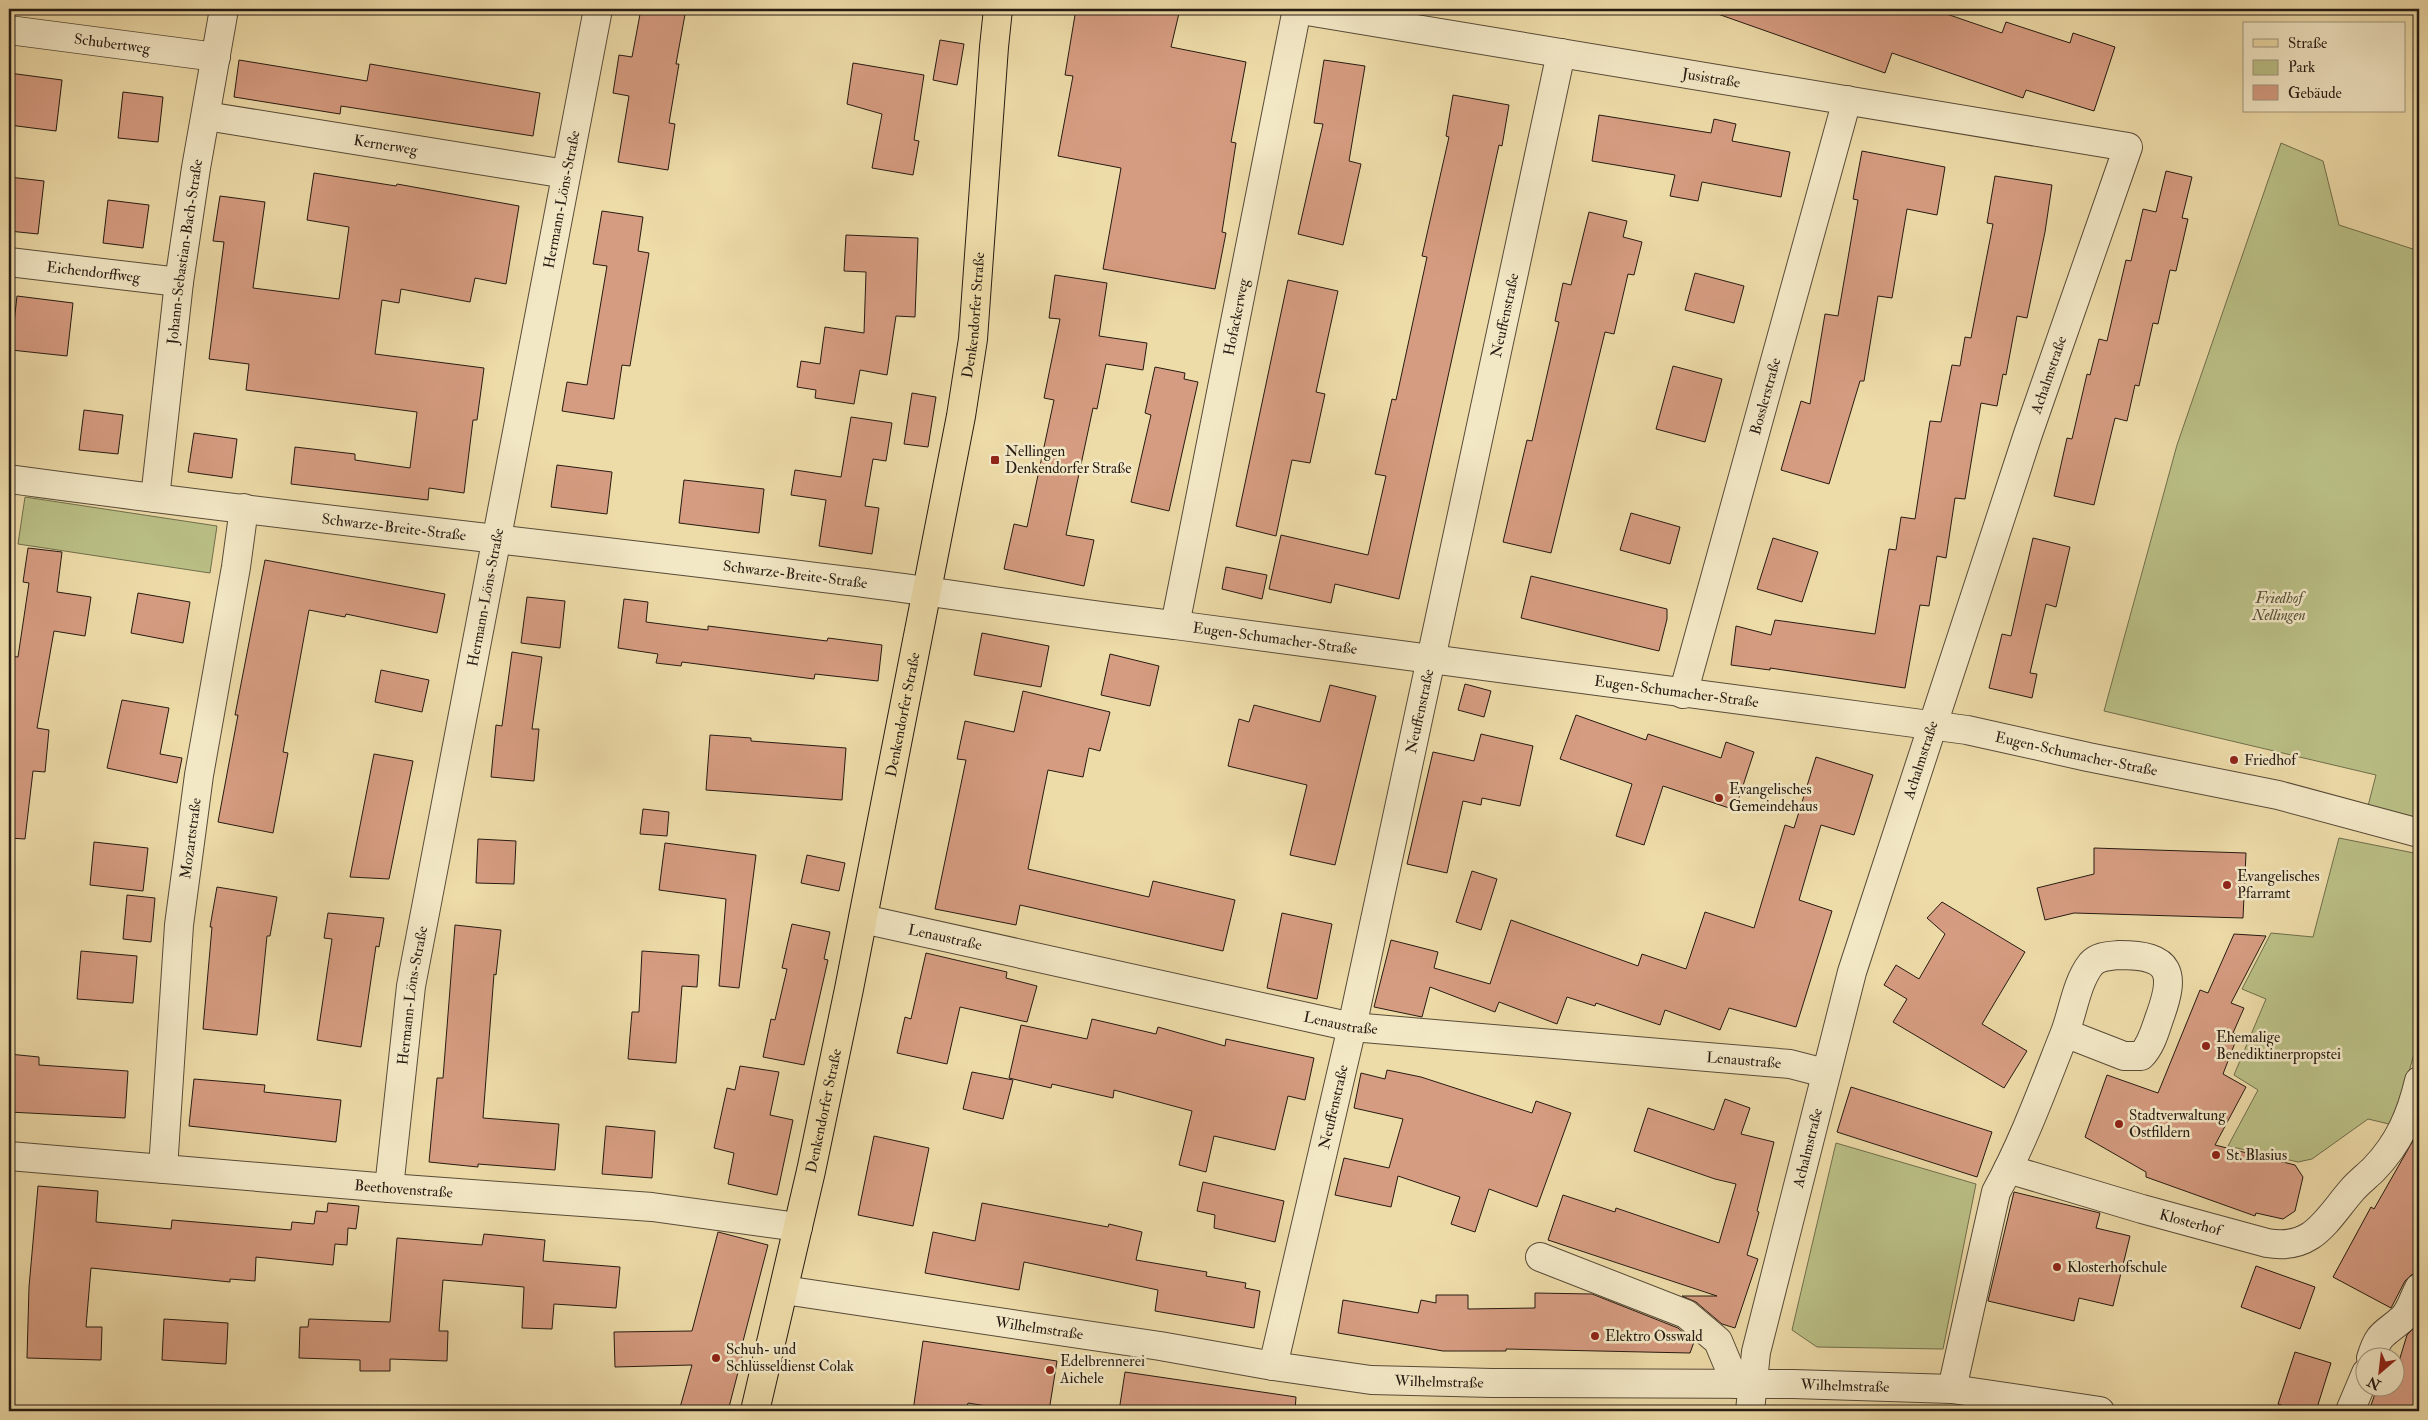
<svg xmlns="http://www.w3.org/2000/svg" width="2428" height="1420" font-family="'IM FELL Double Pica',serif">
<rect width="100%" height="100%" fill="#eddba8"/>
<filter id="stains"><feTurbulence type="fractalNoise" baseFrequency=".004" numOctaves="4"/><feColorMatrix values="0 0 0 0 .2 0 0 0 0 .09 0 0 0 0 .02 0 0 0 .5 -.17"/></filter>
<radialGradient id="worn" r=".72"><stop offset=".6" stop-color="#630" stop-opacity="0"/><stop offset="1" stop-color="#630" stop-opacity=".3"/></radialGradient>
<!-- green -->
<g fill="#bac086" stroke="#706e4c">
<polygon points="2281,143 2323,161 2339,225 2419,251 2419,819 2368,806 2376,775 2104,711 2177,445"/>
<polygon points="25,497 217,526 210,573 18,544"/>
<polygon points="2339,838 2419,854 2419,1035 2403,1094 2389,1124 2368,1119 2312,1159 2298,1162 2228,1146 2258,1090 2234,1075 2266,999 2242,989 2271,933 2313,937"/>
<polygon points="1836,1143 1976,1184 1943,1349 1817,1347 1792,1330"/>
</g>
<!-- building -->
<g fill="#d69c81" stroke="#261b12">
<polygon points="641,9 686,9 676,64 679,64 669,123 675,124 668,170 618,162 629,96 613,93 619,55 632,57"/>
<polygon points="1076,9 1180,9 1171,47 1246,62 1231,142 1236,143 1222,232 1226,233 1215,289 1103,269 1121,168 1058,156 1073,76 1065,75"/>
<polygon points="1715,9 1932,9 2002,33 2006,22 2070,43 2073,33 2115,47 2094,111 2026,90 2023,98 1892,53 1885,73 1715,13"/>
<polygon points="940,40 964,44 957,85 933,80"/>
<polygon points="239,60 367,81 370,64 540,93 533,136 341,106 340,114 234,97"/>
<polygon points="1324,60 1365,66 1349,161 1361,164 1343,245 1298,234 1323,124 1314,123"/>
<polygon points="853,63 924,75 914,140 919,141 913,175 872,168 882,114 847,104"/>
<polygon points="9,73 62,80 56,131 9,125"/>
<polygon points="123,92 163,97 158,142 118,138"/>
<polygon points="1453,95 1509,105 1502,146 1499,145 1399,599 1335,584 1331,603 1269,589 1281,535 1368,555 1386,476 1375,474 1392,399 1396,400 1427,257 1422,256 1449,137 1446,136"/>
<polygon points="1599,115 1711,133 1714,119 1736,124 1732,141 1790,152 1781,197 1702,182 1698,201 1670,196 1675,175 1592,161"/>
<polygon points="1862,151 1945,167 1937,215 1907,209 1892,298 1878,296 1864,381 1860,381 1829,484 1781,470 1801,401 1810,404 1825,314 1838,316 1858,200 1853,199"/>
<polygon points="2166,171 2192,177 2182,218 2188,219 2176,271 2170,270 2158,324 2153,323 2139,386 2135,385 2127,421 2115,418 2094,505 2054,496 2067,438 2072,439 2087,374 2090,375 2099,339 2107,341 2126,260 2131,261 2143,209 2156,212"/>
<polygon points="314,173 396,186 397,184 519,206 506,284 475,278 470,302 401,289 399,303 382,300 375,354 484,368 477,420 473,420 464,493 429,488 428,500 291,484 295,447 355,454 355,460 410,468 417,412 246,390 249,364 209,359 224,242 213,241 220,196 265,202 253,288 339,299 349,227 307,220"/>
<polygon points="1995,176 2052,185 2045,232 2027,318 2017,316 2006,375 2003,374 1997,406 1981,403 1965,499 1955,498 1946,558 1937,556 1929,606 1920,605 1905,688 1770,668 1770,670 1731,665 1736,626 1771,635 1775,620 1875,634 1889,549 1896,550 1901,517 1915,519 1930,421 1941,422 1952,365 1960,366 1965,337 1971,338 1993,224 1987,223"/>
<polygon points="9,177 44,181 38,234 9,231"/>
<polygon points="108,200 149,205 143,248 103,243"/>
<polygon points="602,211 643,217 638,251 649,253 630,366 622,365 614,419 562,411 567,382 587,385 607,266 593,264"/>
<polygon points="1589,212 1627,221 1623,237 1642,242 1634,275 1628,274 1614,334 1605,332 1551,553 1503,542 1527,440 1532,441 1559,322 1555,321 1563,283 1571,285"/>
<polygon points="846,235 918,238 915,317 896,316 887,375 860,370 854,404 815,398 816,390 797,387 801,361 820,364 825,327 864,333 866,272 844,271"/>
<polygon points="1695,273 1744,286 1734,323 1685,310"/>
<polygon points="1055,275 1107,283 1099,336 1147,343 1143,370 1106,364 1097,409 1093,408 1066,535 1094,540 1084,586 1004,569 1014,524 1027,527 1054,400 1044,398 1060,319 1049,318"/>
<polygon points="1288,280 1338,291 1316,392 1325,394 1310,463 1292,460 1276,536 1236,526"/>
<polygon points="17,296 73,303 67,356 11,350"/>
<polygon points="1673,366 1722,379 1705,442 1656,429"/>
<polygon points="1155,367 1185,373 1184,379 1198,382 1169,511 1131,502 1151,415 1145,413"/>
<polygon points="912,393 936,397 928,447 904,444"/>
<polygon points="84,410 123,415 118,454 79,450"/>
<polygon points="851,417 892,423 886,461 873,459 865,506 879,508 872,554 819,546 826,500 791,495 795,470 841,477"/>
<polygon points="194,433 237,439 232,478 188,472"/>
<polygon points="557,465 612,472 607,514 551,507"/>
<polygon points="684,480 764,489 759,533 679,523"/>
<polygon points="1631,513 1680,527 1670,564 1620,550"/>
<polygon points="1773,538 1818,552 1802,602 1757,589"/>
<polygon points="2033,538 2070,547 2056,607 2046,604 2030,673 2037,674 2032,698 1989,688 2002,634 2011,636"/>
<polygon points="28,548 62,552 57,592 91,597 85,636 54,631 37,728 49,730 45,772 33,771 25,839 9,838 9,656 18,657 29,583 23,582"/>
<polygon points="265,560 445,594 437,633 346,614 345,617 309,610 283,752 288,753 273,833 218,822 238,715 235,715"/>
<polygon points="1226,567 1267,575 1262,599 1222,589"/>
<polygon points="1531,576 1667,609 1667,619 1659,651 1521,618"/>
<polygon points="138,593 190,602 183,643 131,633"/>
<polygon points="527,597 565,601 560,648 521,643"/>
<polygon points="624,599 648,602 646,622 708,630 708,626 827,641 828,638 882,645 878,681 815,674 814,679 682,662 681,666 656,663 658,654 618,648"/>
<polygon points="982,633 1049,646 1041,687 974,675"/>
<polygon points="512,652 542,657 532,729 539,729 534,781 491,777 496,725 502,726"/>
<polygon points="1110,654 1159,666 1150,706 1101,695"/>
<polygon points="381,670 429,680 422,712 375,702"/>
<polygon points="1465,684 1491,691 1484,717 1458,710"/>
<polygon points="1330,685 1376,696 1335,865 1290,855 1307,785 1228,766 1239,719 1249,722 1254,705 1320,722"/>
<polygon points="1023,691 1110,712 1100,751 1089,748 1083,777 1048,770 1028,869 1149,897 1153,881 1235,900 1223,951 1020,905 1016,925 935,909 966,760 957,759 965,721 1014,732"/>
<polygon points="122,700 169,708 160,754 182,758 177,783 107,768"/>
<polygon points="1576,715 1646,740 1648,734 1721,758 1726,742 1754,752 1735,810 1663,786 1644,845 1616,836 1632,784 1560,759"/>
<polygon points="1481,734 1533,746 1520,806 1482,798 1481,805 1463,801 1447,873 1407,864 1433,752 1474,761"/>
<polygon points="710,735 751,738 751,741 846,748 842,800 706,790"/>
<polygon points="374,754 413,761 389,879 350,877"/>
<polygon points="1816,757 1873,775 1854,835 1821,825 1799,900 1832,911 1796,1027 1729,1008 1720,1030 1665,1010 1660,1025 1596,1003 1595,1006 1567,997 1557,1024 1499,1002 1495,1012 1430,987 1422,1017 1374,1007 1391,940 1438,952 1434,968 1490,984 1511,920 1638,966 1642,954 1686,969 1705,912 1754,928 1785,825 1794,828"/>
<polygon points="643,809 669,812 667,836 640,834"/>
<polygon points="478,839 516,841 514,884 476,883"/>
<polygon points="94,842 148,848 143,891 90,885"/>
<polygon points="665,843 756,855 739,988 719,986 726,899 659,890"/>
<polygon points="2094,848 2246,853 2243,918 2074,913 2045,920 2037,888 2094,874"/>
<polygon points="807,855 845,863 839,891 801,883"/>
<polygon points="1472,871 1497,879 1481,930 1456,922"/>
<polygon points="217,887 277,897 270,936 267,936 257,1035 203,1029 212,927 210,927"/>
<polygon points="127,895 155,898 151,942 123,939"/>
<polygon points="1942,902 2025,952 1982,1024 2027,1051 2004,1088 1893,1022 1907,999 1884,985 1896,965 1919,979 1945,934 1927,918"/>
<polygon points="328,913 384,918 379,947 376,946 361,1047 317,1040 332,939 324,938"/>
<polygon points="1282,913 1332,924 1317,999 1267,988"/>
<polygon points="792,924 830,932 824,959 828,960 804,1065 763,1057 771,1019 775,1020 787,969 782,968"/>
<polygon points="455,925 501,930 496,975 494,974 483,1118 559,1124 555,1170 478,1164 478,1167 429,1162 437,1078 443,1078"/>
<polygon points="2234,934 2266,936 2231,1003 2244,1008 2233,1033 2238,1035 2223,1074 2246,1087 2215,1145 2295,1165 2303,1177 2295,1211 2283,1219 2256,1213 2255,1216 2146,1177 2146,1172 2085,1137 2107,1075 2158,1093 2200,990 2208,993"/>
<polygon points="81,951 137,956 133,1003 77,999"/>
<polygon points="642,951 699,955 697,987 682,986 676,1063 628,1059 632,1012 639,1012"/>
<polygon points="926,953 1007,972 1006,978 1037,986 1027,1022 960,1007 947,1064 897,1053 905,1017 911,1019"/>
<polygon points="1092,1019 1156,1034 1158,1027 1225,1046 1226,1039 1314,1058 1305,1100 1288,1096 1275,1150 1214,1136 1206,1172 1179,1165 1192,1111 1114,1090 1113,1098 1052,1084 1051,1088 1009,1078 1021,1025 1087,1039"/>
<polygon points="9,1054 39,1057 39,1065 128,1071 125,1118 9,1112"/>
<polygon points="740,1066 779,1072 770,1115 793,1120 777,1195 728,1184 734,1153 714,1148 727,1088 735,1090"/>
<polygon points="1387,1070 1421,1077 1532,1113 1536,1101 1571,1113 1537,1207 1489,1189 1475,1232 1451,1224 1460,1197 1398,1176 1391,1207 1335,1195 1344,1158 1389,1168 1403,1119 1354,1108 1361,1073 1385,1079"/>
<polygon points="972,1072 1013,1080 1003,1119 963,1109"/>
<polygon points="194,1079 265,1085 264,1092 341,1100 336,1142 189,1126"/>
<polygon points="1851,1087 1992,1132 1977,1177 1837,1132"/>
<polygon points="1725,1099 1750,1108 1741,1134 1774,1142 1757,1211 1759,1212 1747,1255 1758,1259 1735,1328 1722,1324 1696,1302 1682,1296 1717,1296 1548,1240 1563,1195 1615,1212 1616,1208 1719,1243 1736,1184 1715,1179 1634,1151 1648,1108 1714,1130"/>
<polygon points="606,1126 655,1131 652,1178 602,1174"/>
<polygon points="2419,1130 2419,1273 2411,1275 2405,1281 2391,1308 2333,1277 2371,1207 2374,1209"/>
<polygon points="874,1136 929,1148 913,1226 858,1215"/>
<polygon points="1203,1182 1284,1201 1275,1242 1214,1228 1215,1215 1197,1211"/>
<polygon points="38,1186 98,1191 96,1222 171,1229 172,1220 291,1230 292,1222 314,1224 316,1211 327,1212 328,1203 359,1206 356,1229 348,1228 347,1245 335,1244 333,1265 256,1257 255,1281 230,1279 230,1282 91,1268 86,1327 102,1327 101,1360 27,1358 29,1287"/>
<polygon points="2014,1192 2100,1213 2096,1228 2130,1236 2113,1306 2079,1298 2074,1321 1988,1301"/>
<polygon points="982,1203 1108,1227 1109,1224 1142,1232 1136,1260 1207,1272 1206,1276 1246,1283 1245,1288 1260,1291 1254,1328 1155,1311 1158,1290 1024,1262 1019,1290 925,1273 933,1232 975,1241"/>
<polygon points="718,1232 768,1245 741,1349 744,1349 728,1411 679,1411 692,1365 615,1367 614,1332 692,1331"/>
<polygon points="484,1234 545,1240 543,1261 620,1267 616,1308 554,1304 552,1329 522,1328 524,1287 443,1280 439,1331 448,1331 447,1361 390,1359 390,1371 360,1371 360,1360 299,1358 300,1327 308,1327 309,1319 390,1322 397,1238 482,1245"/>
<polygon points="2256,1266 2315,1287 2300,1329 2241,1307"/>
<polygon points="1535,1293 1592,1294 1678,1328 1694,1342 1690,1353 1506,1349 1506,1351 1443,1351 1338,1333 1343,1300 1418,1313 1421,1300 1436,1303 1436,1295 1468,1295 1468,1309 1535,1308"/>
<polygon points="164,1319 228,1323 226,1364 162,1360"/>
<polygon points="2419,1323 2419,1411 2369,1411 2377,1388 2396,1388 2396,1371 2407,1335"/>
<polygon points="923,1341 1057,1361 1049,1411 1018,1411 968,1403 966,1411 913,1411"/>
<polygon points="2295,1352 2331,1363 2316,1411 2300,1411 2278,1404"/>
<polygon points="1125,1372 1296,1397 1295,1411 1119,1411"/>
</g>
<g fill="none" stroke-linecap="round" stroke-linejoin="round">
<defs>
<g id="minor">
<path id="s1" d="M1295 9 2128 147 2028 434 1852 972 1756 1352 1750 1411"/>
<path id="s2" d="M9 30 216 57"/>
<path id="s3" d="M206 116 566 174"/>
<path id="s4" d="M9 262 179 282"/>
<path id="s5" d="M9 479C294 518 580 547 865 583 968 596 1071 614 1175 625L1967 730 2088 757 2278 795 2419 833"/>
<path id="s6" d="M155 498 179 282 196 168 224 9"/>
<path id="s7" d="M1175 625 1297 9"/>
<path id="s8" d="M1683 694 1847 100"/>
<path id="s9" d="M863 919 1352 1027 1790 1064 1825 1073"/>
<path id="s10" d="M9 1156 389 1188 652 1207 798 1227"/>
<path id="s11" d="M163 1169 179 925 199 775 236 567 244 508"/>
<path id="s12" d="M2008 1169 2142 1209 2267 1243C2313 1251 2326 1220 2352 1190 2359 1182 2367 1176 2374 1169 2399 1143 2411 1115 2419 1081"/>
<path id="s13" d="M389 1188 411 986 598 9"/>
<polyline points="1540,1257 1686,1314 1718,1341 1736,1384"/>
<path id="s14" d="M784 1290 1160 1346 1273 1366 1371 1380 1492 1383 1793 1384 1952 1389 2100 1411"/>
<path d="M2371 1358C2379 1332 2384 1335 2402 1319 2410 1312 2414 1297 2419 1288"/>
<path id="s15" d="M1273 1366 1352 1027 1561 53"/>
<path d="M1952 1389 1996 1192C2023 1143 2043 1088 2064 1035 2073 1013 2076 983 2091 964 2098 956 2109 956 2119 955 2172 955 2176 973 2159 1019 2155 1031 2151 1046 2141 1056H2124L2065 1033"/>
<polyline points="2350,1411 2366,1373"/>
</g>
<g id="major">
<path id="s16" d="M755 1411 811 1171 849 989 961 416 973 339 994 47 998 9"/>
</g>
</defs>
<!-- minor casing -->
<use href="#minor" stroke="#584b38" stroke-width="30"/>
<!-- major casing -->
<use href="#major" stroke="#261b12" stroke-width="30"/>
<!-- minor -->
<use href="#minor" stroke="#f3e8c6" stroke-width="28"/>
<!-- major -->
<use href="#major" stroke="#eddba8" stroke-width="28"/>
</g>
<!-- markers -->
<g fill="#8f2418" stroke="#f3e8c6" stroke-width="2">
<rect x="990" y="455" width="10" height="10" rx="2.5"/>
<circle cx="2234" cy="760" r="5"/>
<circle cx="1719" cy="798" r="5"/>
<circle cx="2227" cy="885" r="5"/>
<circle cx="2206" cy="1046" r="5"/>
<circle cx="2119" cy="1124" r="5"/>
<circle cx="2216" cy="1155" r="5"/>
<circle cx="2057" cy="1267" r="5"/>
<circle cx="1595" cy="1336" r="5"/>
<circle cx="716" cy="1358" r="5"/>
<circle cx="1050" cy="1370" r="5"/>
</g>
<g text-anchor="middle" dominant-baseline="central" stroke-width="5" stroke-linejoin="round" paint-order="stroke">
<!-- street labels -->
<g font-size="15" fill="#261b12" stroke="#f3e8c6">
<text stroke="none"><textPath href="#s2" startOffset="104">Schubertweg</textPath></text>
<text stroke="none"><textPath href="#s1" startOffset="422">Jusistraße</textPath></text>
<text stroke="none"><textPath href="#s3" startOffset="182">Kernerweg</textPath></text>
<text stroke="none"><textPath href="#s13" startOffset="1004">Hermann-Löns-Straße</textPath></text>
<text stroke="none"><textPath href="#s6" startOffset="248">Johann-Sebastian-Bach-Straße</textPath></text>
<text stroke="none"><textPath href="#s4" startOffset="85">Eichendorffweg</textPath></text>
<text stroke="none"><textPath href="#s15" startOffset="1076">Neuffenstraße</textPath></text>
<text stroke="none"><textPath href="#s16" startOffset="1118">Denkendorfer Straße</textPath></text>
<text stroke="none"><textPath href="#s7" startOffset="314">Hofackerweg</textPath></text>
<text transform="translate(2049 375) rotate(-71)">Achalmstraße</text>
<text stroke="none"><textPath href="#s8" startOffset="309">Bosslerstraße</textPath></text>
<text stroke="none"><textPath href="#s5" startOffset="388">Schwarze-Breite-Straße</textPath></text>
<text stroke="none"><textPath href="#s5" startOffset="792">Schwarze-Breite-Straße</textPath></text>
<text stroke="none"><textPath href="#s13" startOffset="599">Hermann-Löns-Straße</textPath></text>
<text stroke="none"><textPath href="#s5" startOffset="1276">Eugen-Schumacher-Straße</textPath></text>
<text stroke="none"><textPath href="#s5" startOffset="1681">Eugen-Schumacher-Straße</textPath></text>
<text stroke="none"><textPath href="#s15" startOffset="671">Neuffenstraße</textPath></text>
<text stroke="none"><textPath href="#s16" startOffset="712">Denkendorfer Straße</textPath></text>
<text stroke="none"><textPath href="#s5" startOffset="2086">Eugen-Schumacher-Straße</textPath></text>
<text transform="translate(1921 760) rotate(-72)">Achalmstraße</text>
<text stroke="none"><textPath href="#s11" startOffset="332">Mozartstraße</textPath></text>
<text stroke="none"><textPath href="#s9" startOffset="84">Lenaustraße</textPath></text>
<text stroke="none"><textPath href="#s13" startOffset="194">Hermann-Löns-Straße</textPath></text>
<text stroke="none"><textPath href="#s9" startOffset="489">Lenaustraße</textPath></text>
<text stroke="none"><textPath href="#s9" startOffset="894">Lenaustraße</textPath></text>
<text stroke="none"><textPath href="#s15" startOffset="266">Neuffenstraße</textPath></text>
<text stroke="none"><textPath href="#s16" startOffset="308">Denkendorfer Straße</textPath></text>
<text transform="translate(1808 1148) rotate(-76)">Achalmstraße</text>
<text stroke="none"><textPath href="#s10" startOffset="396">Beethovenstraße</textPath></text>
<text stroke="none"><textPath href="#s12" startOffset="190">Klosterhof</textPath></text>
<text stroke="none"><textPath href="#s14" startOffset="258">Wilhelmstraße</textPath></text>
<text stroke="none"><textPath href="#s14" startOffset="662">Wilhelmstraße</textPath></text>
<text stroke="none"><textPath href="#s14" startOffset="1068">Wilhelmstraße</textPath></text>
</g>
<!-- poi labels -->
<g font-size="15" fill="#261b12" stroke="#f3e8c6" text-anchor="start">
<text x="1005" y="451">Nellingen<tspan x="1005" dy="17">Denkendorfer Straße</tspan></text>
<text x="2244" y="760">Friedhof</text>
<text x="1729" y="789">Evangelisches<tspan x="1729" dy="17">Gemeindehaus</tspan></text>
<text x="2237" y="876">Evangelisches<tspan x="2237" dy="17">Pfarramt</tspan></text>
<text x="2216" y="1037">Ehemalige<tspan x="2216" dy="17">Benediktinerpropstei</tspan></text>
<text x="2129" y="1115">Stadtverwaltung<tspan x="2129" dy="17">Ostfildern</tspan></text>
<text x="2226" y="1155">St. Blasius</text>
<text x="2067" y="1267">Klosterhofschule</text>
<text x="1605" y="1336">Elektro Osswald</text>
<text x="726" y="1349">Schuh- und<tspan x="726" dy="17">Schlüsseldienst Colak</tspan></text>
<text x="1060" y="1361">Edelbrennerei<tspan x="1060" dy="17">Aichele</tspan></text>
</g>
<!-- park labels -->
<g font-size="15" font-style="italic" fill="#524d35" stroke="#f3e8c6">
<text x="2279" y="598">Friedhof<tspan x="2279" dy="17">Nellingen</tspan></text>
</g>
</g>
<!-- margin -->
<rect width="2428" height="1420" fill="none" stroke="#eddba8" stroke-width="30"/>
<rect x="10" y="10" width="2408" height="1400" fill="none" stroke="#261b12" stroke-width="2.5"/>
<rect x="15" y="15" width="2398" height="1390" fill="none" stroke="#261b12"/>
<!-- legend -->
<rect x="2243" y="22" width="162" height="90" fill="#f3e8c6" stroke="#a1967e"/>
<rect x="2253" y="39" width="25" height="8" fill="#eddba8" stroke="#a1967e"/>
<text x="2288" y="48" font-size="15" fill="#261b12">Straße</text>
<rect x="2253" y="60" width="25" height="15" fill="#bac086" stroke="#a1967e"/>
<text x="2288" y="72" font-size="15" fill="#261b12">Park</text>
<rect x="2253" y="85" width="25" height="15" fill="#d69c81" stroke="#a1967e"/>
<text x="2288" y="98" font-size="15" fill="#261b12">Gebäude</text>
<!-- north arrow -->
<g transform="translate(2380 1372) rotate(208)"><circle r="24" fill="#f3e8c6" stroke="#a1967e"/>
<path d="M0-4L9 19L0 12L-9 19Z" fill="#8f2418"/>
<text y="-8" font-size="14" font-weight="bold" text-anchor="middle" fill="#261b12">N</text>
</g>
<rect width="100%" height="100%" filter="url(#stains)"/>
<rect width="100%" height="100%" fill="url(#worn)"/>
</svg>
